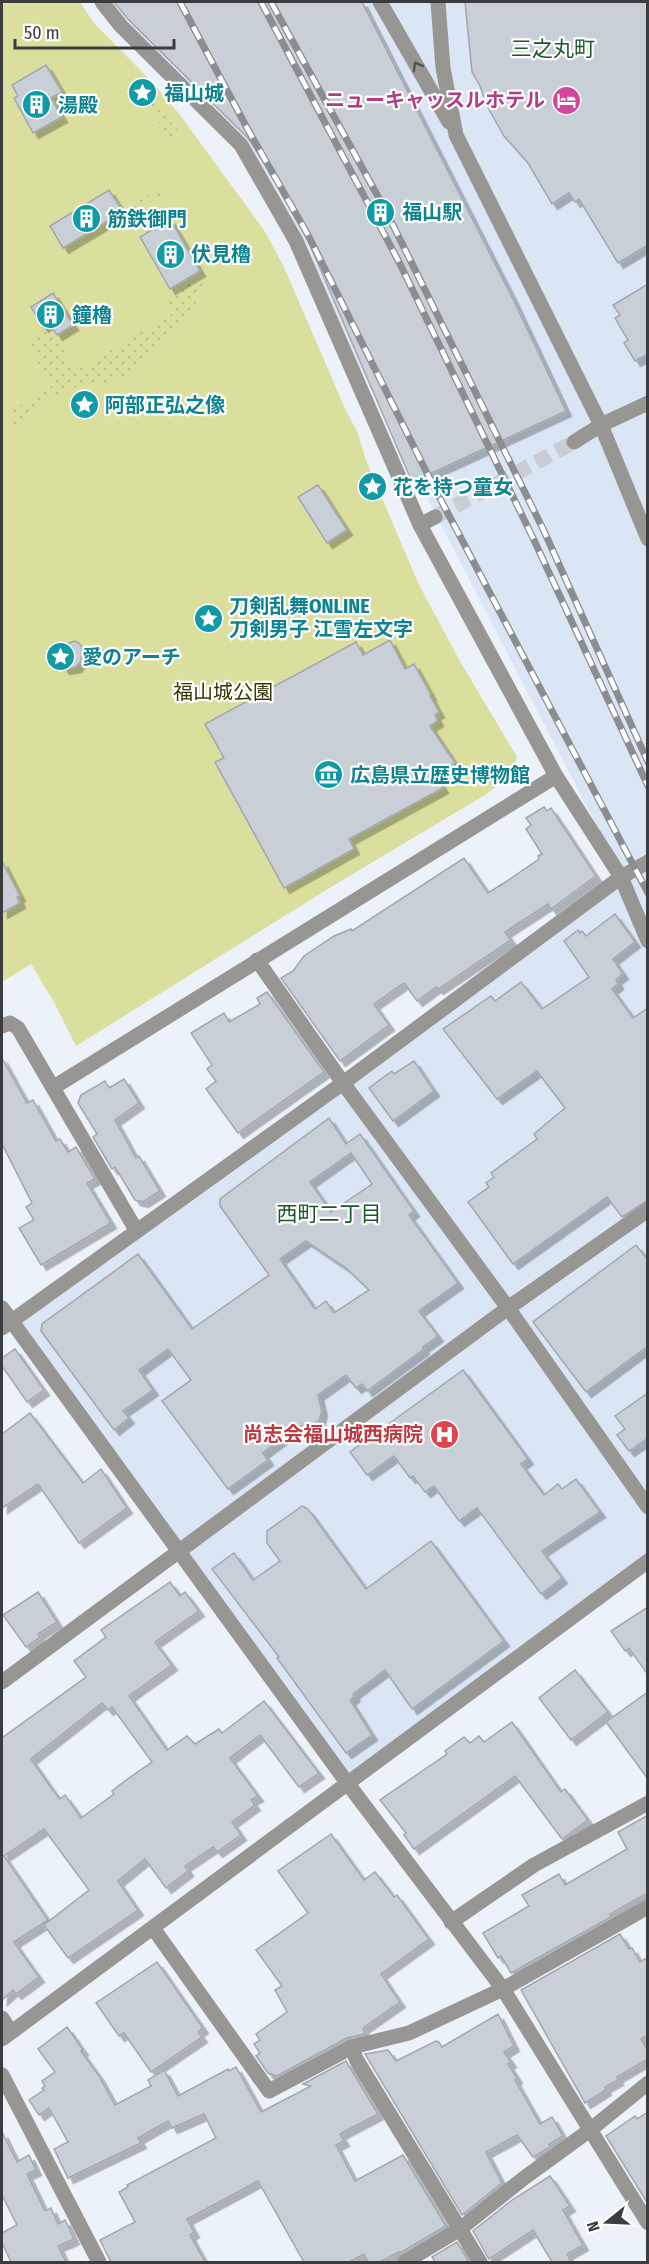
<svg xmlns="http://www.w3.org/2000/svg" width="649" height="2264" font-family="'Fira Sans Condensed','Noto Sans JP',sans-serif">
<defs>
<pattern id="garden-dots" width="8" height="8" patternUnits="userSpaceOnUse" patternTransform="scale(1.5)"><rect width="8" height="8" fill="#dbdf9e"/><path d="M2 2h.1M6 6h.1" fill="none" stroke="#bdc089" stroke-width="1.8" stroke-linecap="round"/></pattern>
<filter id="shadow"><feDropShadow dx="5.5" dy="5.5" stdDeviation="0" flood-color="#0004"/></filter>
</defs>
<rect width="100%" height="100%" fill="#ebf2f9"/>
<!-- built -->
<polygon fill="#dbe6f4" points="102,2 647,2 647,1572 354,1786 16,1323 624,879 261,176"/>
<!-- park -->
<polygon fill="#dbdf9e" points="2,2 80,2 94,23 153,83 180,115 264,230 284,267 346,411 357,431 366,460 418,583 461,663 517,757 511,776 485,795 331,887 76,1046 55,1004 31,964 2,982"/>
<!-- garden -->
<g fill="url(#garden-dots)">
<polygon points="133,79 182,135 171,141 131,80"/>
<polygon points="159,188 163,194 133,212 129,206"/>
<path d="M202 276 206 280 191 313 181 326 127 374C109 388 84 382 64 391 42 401 25 424 2 431V427L13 420 8 413 52 386 26 342 50 328 76 371 172 314 173 310 166 299 167 296Z"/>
</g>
<!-- building -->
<g fill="#c9cfd7" stroke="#a1a7ae" stroke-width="1.5" fill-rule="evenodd" filter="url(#shadow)">
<polygon points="114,2 362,2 512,297 566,411 412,482 310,245 275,180 248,138 128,19"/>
<polygon points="465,2 648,2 648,245 618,263 579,199 575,202 569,193 552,204 528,163 504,136 487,106 480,86 472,72"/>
<polygon points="46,65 62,92 51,98 62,117 33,133 14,98 18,96 12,85"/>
<polygon points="109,190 123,212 63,248 50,226"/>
<polygon points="170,219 200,271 170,289 140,237"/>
<polygon points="648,284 648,354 635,361 624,343 628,340 615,318 620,315 613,305"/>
<polygon points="53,293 73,325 57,335 49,323 43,327 31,307"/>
<polygon points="318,485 347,530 327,543 298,497"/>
<polygon points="390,640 405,669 414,664 431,695 430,696 439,712 435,715 438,721 430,726 455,763 436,776 443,788 349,839 354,849 284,888 215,762 224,758 205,724 356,642 363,655"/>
<polygon points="74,641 79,643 82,647 81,661 76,667 64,669 58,660 59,653 62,646"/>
<polygon points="544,807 547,811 551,808 596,876 551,909 548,904 505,932 511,940 438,989 436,987 417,1001 404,983 374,1004 389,1025 340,1061 281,978 293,971 304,956 334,936 351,929 352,931 464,858 488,893 504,883 539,859 538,856 542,854 526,829 531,825 526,818"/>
<polygon points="2,861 20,896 17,897 20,903 2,913"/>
<polygon points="615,914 635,942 613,959 623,974 616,979 618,984 612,989 633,1018 648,1008 648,1200 622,1217 607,1197 513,1264 468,1202 489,1187 486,1183 494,1177 491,1173 537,1139 534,1134 565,1108 537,1071 497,1099 443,1029 491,996 495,1001 521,982 542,1009 589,977 564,941 578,930 580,933 582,931 586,936"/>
<polygon points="267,992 324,1072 238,1133 206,1089 216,1081 207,1069 212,1065 191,1033 224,1013 229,1022 260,1004 257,998"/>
<polygon points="2,1058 27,1103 33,1100 56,1141 60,1139 68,1152 76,1147 95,1179 87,1183 111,1223 41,1265 19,1228 34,1220 26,1207 32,1203 2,1144"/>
<polygon points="414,1061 434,1091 393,1121 369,1088 392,1071 394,1074"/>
<polygon points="124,1079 139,1103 115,1120 136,1158 139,1156 160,1191 143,1202 135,1200 115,1167 112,1169 93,1137 97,1134 78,1103 81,1095 105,1081 109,1088"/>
<path d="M329 1118 346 1144 360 1134 414 1211 409 1215 458 1283 419 1311 438 1336 423 1347 424 1349 367 1391 362 1384 356 1388 346 1375 318 1395 322 1411 319 1421 309 1426H299L263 1453 268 1460 228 1489 162 1401 191 1380 168 1349 139 1370 153 1390 123 1411 129 1418 114 1430 41 1331 42 1324 138 1254 192 1329 269 1275 220 1206V1199ZM351 1153 372 1184 331 1212 310 1182ZM306 1241 346 1268 369 1290 334 1313 326 1301 315 1309 280 1259Z"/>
<polygon points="636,1245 648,1260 648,1346 586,1392 533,1322"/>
<polygon points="15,1349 44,1390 27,1402 2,1366 2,1358"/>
<polygon points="463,1370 528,1459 521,1464 544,1495 558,1484 562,1489 576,1479 600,1512 542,1551 562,1578 541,1594 477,1508 459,1521 434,1486 425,1492 413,1476 410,1478 394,1456 367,1475 350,1452"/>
<polygon points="648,1393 648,1438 629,1451 617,1435 625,1429 615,1416"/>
<polygon points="30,1413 83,1483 101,1469 127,1508 79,1543 38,1484 2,1508 2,1434"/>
<polygon points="302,1506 308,1509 366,1589 431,1541 504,1641 412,1709 385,1670 353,1694 355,1696 350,1700 372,1735 346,1753 277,1658 279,1657 212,1569 234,1553 253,1580 280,1561 267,1543 267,1531"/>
<path d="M170 1582 180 1596 185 1592 199 1611 155 1642 172 1665 129 1696 167 1750 187 1736 195 1744 219 1729 222 1733 264 1701 319 1773 299 1787 260 1735 230 1758 258 1796 251 1800 255 1805 232 1822 241 1835 217 1852 213 1847 185 1866 188 1871 166 1888 145 1859 118 1881 138 1910 68 1958 44 1925 89 1890 44 1829 4 1856 48 1920 14 1942 39 1977 16 1994 13 1990 2 2000V1738L86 1677 74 1661 106 1637 101 1630ZM102 1703 108 1710 112 1707 152 1762 126 1780 112 1791 114 1794 81 1818 65 1795 60 1799 52 1789 31 1759Z"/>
<polygon points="38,1592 57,1622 38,1634 40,1637 26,1647 3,1615"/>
<polygon points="648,1607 648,1675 629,1648 625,1651 611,1631"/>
<polygon points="575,1670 608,1712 571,1740 539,1698"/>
<polygon points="648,1692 648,1779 606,1722"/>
<polygon points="512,1722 561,1792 565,1789 588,1820 562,1839 515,1776 414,1849 404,1835 406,1833 380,1800 447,1754 445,1751 464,1737 470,1743 479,1736 484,1742"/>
<polygon points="648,1815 648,1893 610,1914 611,1917 511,1973 501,1956 498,1958 483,1933 529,1906 522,1895 559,1874 565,1885 627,1849 618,1832"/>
<polygon points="331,1834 364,1880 375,1872 394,1897 397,1895 429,1939 381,1974 400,2002 363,2028 365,2034 347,2038 277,2076 268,2073 256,2056 260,2053 254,2044 260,2040 256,2034 287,2012 275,1990 282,1986 256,1950 308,1913 278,1871"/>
<polygon points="620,1934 629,1949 632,1948 640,1962 648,1957 648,2035 641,2039 648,2051 648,2059 617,2077 618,2080 605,2087 606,2090 585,2103 521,1990"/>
<polygon points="157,1962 203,2028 198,2032 202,2037 151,2072 124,2033 119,2036 96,2003"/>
<polygon points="498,2014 514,2046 504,2052 511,2062 508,2064 517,2078 515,2080 540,2124 552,2117 563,2136 549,2144 550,2147 533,2157 517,2135 486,2152 502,2183 462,2215 365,2054 388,2050 396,2061 436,2041 439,2042 442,2047"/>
<polygon points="67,2027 83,2050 81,2051 99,2076 115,2105 151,2086 148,2080 164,2070 178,2096 228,2069 229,2071 236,2067 261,2112 311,2086 303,2084 346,2061 378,2114 340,2134 344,2141 336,2145 355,2181 403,2155 446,2226 400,2253 399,2252 380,2262 368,2262 364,2254 349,2262 304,2262 258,2181 187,2219 194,2232 190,2235 205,2262 111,2262 100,2240 135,2222 119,2192 128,2187 127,2185 216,2138 204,2114 172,2128 168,2121 138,2138 141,2143 68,2178 54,2149 68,2142 49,2108 39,2115 29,2100 44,2090 42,2088 45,2086 42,2081 55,2072 38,2049"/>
<polygon points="648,2112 648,2204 606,2136 635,2116 637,2119"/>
<polygon points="2,2132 17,2162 29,2155 36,2170 27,2174 45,2211 51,2208 58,2224 65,2220 74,2239 58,2246 66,2262 11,2262 2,2243 2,2233 17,2225 2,2195"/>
<polygon points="550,2176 570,2206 563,2210 583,2245 567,2254 571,2262 552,2262 533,2230 489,2259 473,2231 512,2200"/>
<polygon points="457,2242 469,2262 435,2262 432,2257"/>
</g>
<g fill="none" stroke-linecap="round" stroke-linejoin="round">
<!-- minor-tunnel -->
<polyline stroke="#c8ced4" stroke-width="15" stroke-dasharray="15 8" stroke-linecap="butt" points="435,517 574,442"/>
<!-- minor -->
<g stroke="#989693" stroke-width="15">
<polyline points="102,2 121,26 241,145 296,241 420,525 556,776 621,877 648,941"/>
<polyline points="380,2 449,122"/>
<polyline points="438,2 443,68 456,135 601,425 648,539"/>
<polyline points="574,442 601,425 648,403"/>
<polyline points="420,525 435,517"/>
<polyline points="257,960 343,1083 508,1308 648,1507"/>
<polyline points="2,1026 10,1023 18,1028 136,1230"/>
<polyline points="54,1087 556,776"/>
<polyline points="2,1308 348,1784 503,1989 648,2223"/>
<polyline points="2,1328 343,1083 621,877 648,862"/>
<polyline points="2,1682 508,1308 648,1210"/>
<polyline points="451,1922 534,1865 648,1803"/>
<polyline points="153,1928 269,2091 352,2047 409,2033 503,1989 648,1907"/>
<polyline points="2,2018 11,2032"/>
<polyline points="2,2039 648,1561"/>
<polyline points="352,2047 356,2059 480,2262"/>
<polyline points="2,2075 99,2262"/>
<polyline points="405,2262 460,2229 524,2178 590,2130 648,2083"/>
</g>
<defs>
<g id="rail">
<polyline points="180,2 247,128 308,235 433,485 648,893"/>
<polyline points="261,2 399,262 533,538 648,786"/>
<polyline points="271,2 386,211 544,531 648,762"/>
</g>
</defs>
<!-- rail casing -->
<use href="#rail" stroke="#8a8e93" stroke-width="7"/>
<!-- rail -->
<use href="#rail" stroke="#fff" stroke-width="4.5" stroke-dasharray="14" stroke-linecap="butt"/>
</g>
<!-- one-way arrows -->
<defs><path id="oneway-chevron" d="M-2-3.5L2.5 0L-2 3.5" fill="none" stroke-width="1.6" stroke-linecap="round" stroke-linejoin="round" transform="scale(1.5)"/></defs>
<use stroke="#525255" href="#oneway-chevron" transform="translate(417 66) rotate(-119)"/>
<!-- icons -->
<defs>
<symbol id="sight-disc" viewBox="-11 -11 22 22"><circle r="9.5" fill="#0f9aa8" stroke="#fff"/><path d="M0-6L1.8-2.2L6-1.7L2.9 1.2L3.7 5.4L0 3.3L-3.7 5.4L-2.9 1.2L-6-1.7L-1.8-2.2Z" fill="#fff"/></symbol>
<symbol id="hotel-disc" viewBox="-11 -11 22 22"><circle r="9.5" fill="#d1479c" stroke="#fff"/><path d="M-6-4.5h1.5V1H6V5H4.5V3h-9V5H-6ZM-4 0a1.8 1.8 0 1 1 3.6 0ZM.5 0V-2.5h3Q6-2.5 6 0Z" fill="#fff"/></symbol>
<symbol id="building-disc" viewBox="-11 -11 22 22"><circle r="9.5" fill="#0f9aa8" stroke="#fff"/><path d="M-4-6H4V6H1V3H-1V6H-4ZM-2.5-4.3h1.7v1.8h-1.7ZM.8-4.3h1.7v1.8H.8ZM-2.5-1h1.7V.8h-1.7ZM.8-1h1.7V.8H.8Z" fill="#fff"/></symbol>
<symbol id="museum-disc" viewBox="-11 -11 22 22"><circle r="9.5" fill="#0f9aa8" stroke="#fff"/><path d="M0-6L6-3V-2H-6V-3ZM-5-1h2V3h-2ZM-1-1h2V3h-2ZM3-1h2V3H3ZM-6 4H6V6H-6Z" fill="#fff"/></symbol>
<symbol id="hospital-disc" viewBox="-11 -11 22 22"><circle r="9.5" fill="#e0444e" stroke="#fff"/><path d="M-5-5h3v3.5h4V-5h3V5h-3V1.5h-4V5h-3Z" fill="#fff"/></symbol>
</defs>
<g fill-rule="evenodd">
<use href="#sight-disc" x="126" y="76" width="33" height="33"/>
<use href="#hotel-disc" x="550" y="84" width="33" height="33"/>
<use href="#building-disc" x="20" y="88" width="33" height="33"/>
<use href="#building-disc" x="364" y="196" width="33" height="33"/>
<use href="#building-disc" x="70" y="202" width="33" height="33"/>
<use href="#building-disc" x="154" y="238" width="33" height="33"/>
<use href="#building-disc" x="34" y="298" width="33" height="33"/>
<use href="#sight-disc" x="68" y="388" width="33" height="33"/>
<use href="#sight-disc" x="356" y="470" width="33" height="33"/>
<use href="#sight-disc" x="192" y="602" width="33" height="33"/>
<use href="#sight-disc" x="44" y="640" width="33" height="33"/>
<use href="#museum-disc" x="312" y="758" width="33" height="33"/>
<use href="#hospital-disc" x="428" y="1418" width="33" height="33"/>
</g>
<g text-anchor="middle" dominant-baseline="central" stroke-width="4.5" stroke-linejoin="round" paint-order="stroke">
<!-- culture labels -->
<g font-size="20" font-weight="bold" fill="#0d838f" stroke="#fff" text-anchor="start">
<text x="164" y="93">福山城</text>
<text x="58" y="105">湯殿</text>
<text x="402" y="212">福山駅</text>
<text x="107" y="219">筋鉄御門</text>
<text x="191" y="254">伏見櫓</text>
<text x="72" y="315">鐘櫓</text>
<text x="105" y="405">阿部正弘之像</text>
<text x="393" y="487">花を持つ童女</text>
<text x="229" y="606">刀剣乱舞ONLINE<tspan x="229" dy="23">刀剣男子 江雪左文字</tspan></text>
<text x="82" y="657">愛のアーチ</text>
<text x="350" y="775">広島県立歴史博物館</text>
</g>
<!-- hotel labels -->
<g font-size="20" font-weight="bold" fill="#b23c85" stroke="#fff" text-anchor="end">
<text x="545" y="100">ニューキャッスルホテル</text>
</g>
<!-- park labels -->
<g font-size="20" fill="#363600" stroke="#fff">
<text x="223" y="692">福山城公園</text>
</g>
<!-- health labels -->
<g font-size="20" font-weight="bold" fill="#be3a42" stroke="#fff" text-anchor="end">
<text x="423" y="1434">尚志会福山城西病院</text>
</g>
<!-- neighbourhood labels -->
<g font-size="21" fill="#1a5828" stroke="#fff">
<text x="553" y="49">三之丸町</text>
<text x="329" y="1214">西町二丁目</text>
</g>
</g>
<!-- border -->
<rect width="649" height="2264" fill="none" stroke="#3a3c40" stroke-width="6"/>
<!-- north arrow -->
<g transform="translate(607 2222) rotate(252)" stroke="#ffffff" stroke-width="4.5" paint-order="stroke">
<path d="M0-4.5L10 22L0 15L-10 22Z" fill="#3a3c40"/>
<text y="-9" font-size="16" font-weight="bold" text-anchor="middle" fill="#3a3c40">N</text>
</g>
<!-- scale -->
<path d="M15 39v9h159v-9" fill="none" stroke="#3a3c40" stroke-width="3"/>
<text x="24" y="39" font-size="18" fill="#3a3c40" stroke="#ffffff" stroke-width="4.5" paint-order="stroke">50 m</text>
</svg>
